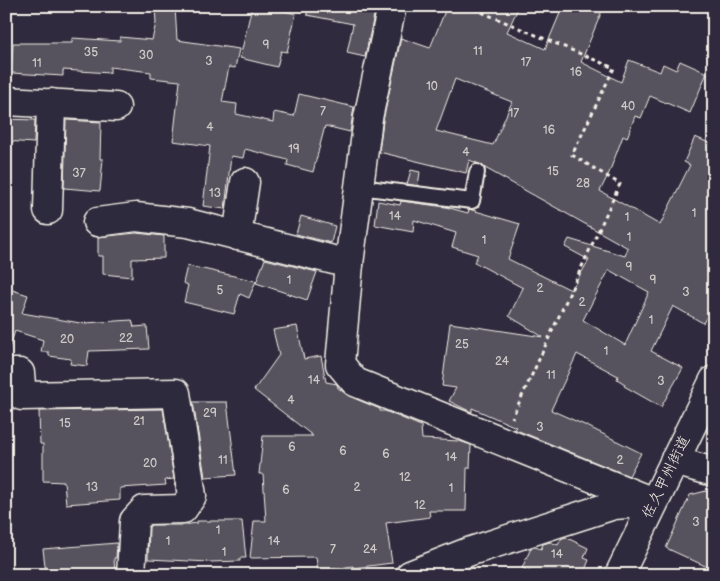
<svg xmlns="http://www.w3.org/2000/svg" width="720" height="581" font-family="'Balsamiq Sans','Klee One',sans-serif">
<rect width="100%" height="100%" fill="#2f2a3d"/>
<filter id="ink" filterUnits="userSpaceOnUse"><feTurbulence type="fractalNoise" baseFrequency=".02" numOctaves="2"/><feDisplacementMap in="SourceGraphic" scale="10" xChannelSelector="R" yChannelSelector="G"/><feConvolveMatrix kernelMatrix="1 2 1 2 8 2 1 2 1" color-interpolation-filters="sRGB"/></filter>
<g filter="url(#ink)">
<!-- building -->
<g fill="#56525f" stroke="#f4f1e8" fill-rule="evenodd">
<polygon points="252,6 265,6 296,14 287,52 281,51 277,67 240,58"/>
<polygon points="308,6 376,6 365,57 347,53 353,24 307,15"/>
<path d="M447 6H519L507 32 545 49 563 6H604L581 62 621 82 629 60 660 72 663 64 676 70 680 61 707 73 690 113 650 96 641 118 635 116 627 138 623 136 609 173 600 191 660 225 690 165 684 162 695 137 714 145V305L703 323 673 306 651 351 683 368 661 407 624 386 625 384 617 379 618 376 577 354 551 410 589 427 641 453 629 476 514 429 516 427 472 408V412L465 409 449 401 456 388 442 386 450 323 543 337 509 316 523 288 474 262 478 255 452 247 456 233 414 220 413 232 375 225 378 201 400 205 401 201 446 207 468 213 469 209 472 210 520 224 508 259 571 290 589 260 565 247 569 239 625 256 628 248 485 168 482 165 469 160 466 173 379 152 383 121 401 38 430 48ZM455 79 512 102 493 145 436 131ZM609 270 649 292 625 345 583 320Z"/>
<polygon points="155,7 175,7 177,40 239,49 235,68 229,67 222,102 237,104 236,114 273,122 274,112 294,116 299,94 354,107 350,132 325,126 313,172 287,165 288,160 245,149 243,158 231,156 225,209 203,206 210,146 173,141 180,81 151,78 151,72 110,67 110,73 63,70 63,76 11,73 13,43 72,43 72,38 120,41 120,37 152,40 156,23"/>
<polygon points="6,119 35,120 34,143 6,141"/>
<polygon points="66,120 101,122 100,159 103,159 100,191 64,188"/>
<polygon points="411,170 420,172 418,186 407,184"/>
<polygon points="301,216 335,226 331,243 296,234"/>
<polygon points="136,233 164,236 164,258 132,259 132,277 103,274 103,256 98,256 98,237"/>
<polygon points="265,259 317,272 307,300 256,283"/>
<polygon points="187,266 203,269 256,281 249,298 240,294 234,314 184,302 188,285 183,283"/>
<polygon points="6,288 28,295 22,313 86,324 85,323 132,320 134,327 147,326 149,349 89,351 87,366 70,364 71,359 49,356 49,352 41,352 43,340 15,331 9,349 6,348"/>
<polygon points="297,326 304,359 321,356 326,382 337,384 338,388 349,396 380,409 380,411 385,411 421,426 422,439 459,441 471,445 470,468 467,468 466,511 429,511 430,517 386,523 392,563 353,568 353,566 318,571 316,557 250,558 254,521 266,521 263,474 259,474 263,436 313,436 254,390 279,355 273,330"/>
<polygon points="193,402 227,402 236,475 205,477"/>
<polygon points="163,409 174,479 165,480 166,485 120,488 120,500 66,504 64,482 43,481 43,444 40,444 39,411"/>
<polygon points="706,491 714,494 714,570 666,548 690,495"/>
<polygon points="197,521 242,521 246,558 240,558 240,561 210,562 148,559 149,527 151,525 183,525 197,523"/>
<polygon points="565,537 588,548 584,558 589,560 583,575 538,575 522,568 531,548 535,547 541,549 543,544 550,542 558,545 561,539"/>
<polygon points="117,543 116,558 114,558 115,575 81,575 81,572 46,574 43,549"/>
</g>
<g fill="none" stroke-linecap="round" stroke-linejoin="round">
<defs>
<polyline id="lane" points="359,187 472,201 477,172"/>
<g id="street">
<polyline points="392,6 368,118 349,264 340,364 355,382 653,502 614,505 468,552 410,575"/>
<polyline points="6,101 116,107"/>
<polyline points="48,210 51,103"/>
<polyline points="97,222 136,217 188,223 349,264"/>
<polyline points="237,236 245,182"/>
<polyline points="6,373 20,373 22,396 176,393 192,496 183,509 144,510 134,521 131,575"/>
</g>
<g id="secondary">
<polyline points="674,461 714,472"/>
<polyline points="619,575 714,380"/>
</g>
</defs>
<!-- lane casing -->
<use href="#lane" stroke="#f4f1e8" stroke-width="18"/>
<!-- street casing -->
<use href="#street" stroke="#f4f1e8" stroke-width="31"/>
<!-- secondary casing -->
<use href="#secondary" stroke="#f4f1e8" stroke-width="31"/>
<!-- path -->
<polyline stroke="#f4f1e8" stroke-width="3" stroke-dasharray="4 4" stroke-linecap="butt" points="467,6 614,68 572,155 620,184 512,418"/>
<!-- lane -->
<use href="#lane" stroke="#2f2a3d" stroke-width="14"/>
<!-- street -->
<use href="#street" stroke="#2f2a3d" stroke-width="28"/>
<!-- secondary -->
<use href="#secondary" stroke="#2f2a3d" stroke-width="28"/>
</g>
</g>
<g text-anchor="middle" dominant-baseline="central" stroke-width="5" stroke-linejoin="round" paint-order="stroke">
<!-- number labels -->
<g font-size="12" fill="#ccc9c6">
<text x="266" y="45">9</text>
<text x="478" y="51">11</text>
<text x="91" y="52">35</text>
<text x="146" y="55">30</text>
<text x="209" y="61">3</text>
<text x="526" y="62">17</text>
<text x="37" y="63">11</text>
<text x="576" y="72">16</text>
<text x="432" y="86">10</text>
<text x="628" y="106">40</text>
<text x="323" y="111">7</text>
<text x="514" y="113">17</text>
<text x="210" y="127">4</text>
<text x="549" y="130">16</text>
<text x="294" y="149">19</text>
<text x="466" y="152">4</text>
<text x="553" y="171">15</text>
<text x="79" y="173">37</text>
<text x="583" y="183">28</text>
<text x="215" y="193">13</text>
<text x="694" y="213">1</text>
<text x="395" y="216">14</text>
<text x="627" y="217">1</text>
<text x="629" y="237">1</text>
<text x="484" y="240">1</text>
<text x="629" y="267">9</text>
<text x="289" y="280">1</text>
<text x="653" y="280">9</text>
<text x="540" y="288">2</text>
<text x="220" y="290">5</text>
<text x="686" y="292">3</text>
<text x="582" y="302">2</text>
<text x="651" y="320">1</text>
<text x="126" y="338">22</text>
<text x="67" y="339">20</text>
<text x="462" y="344">25</text>
<text x="606" y="351">1</text>
<text x="502" y="361">24</text>
<text x="551" y="375">11</text>
<text x="314" y="380">14</text>
<text x="661" y="381">3</text>
<text x="291" y="400">4</text>
<text x="210" y="413">29</text>
<text x="139" y="421">21</text>
<text x="65" y="423">15</text>
<text x="540" y="427">3</text>
<text x="292" y="447">6</text>
<text x="343" y="451">6</text>
<text x="386" y="454">6</text>
<text x="451" y="457">14</text>
<text x="223" y="460">11</text>
<text x="620" y="460">2</text>
<text x="150" y="463">20</text>
<text x="405" y="477">12</text>
<text x="92" y="487">13</text>
<text x="357" y="487">2</text>
<text x="451" y="488">1</text>
<text x="286" y="490">6</text>
<text x="420" y="505">12</text>
<text x="696" y="522">3</text>
<text x="218" y="530">1</text>
<text x="168" y="541">1</text>
<text x="274" y="541">14</text>
<text x="333" y="549">7</text>
<text x="370" y="549">24</text>
<text x="224" y="552">1</text>
<text x="557" y="554">14</text>
</g>
<!-- street labels -->
<g font-size="15" fill="#f4f1e8" stroke="#2f2a3d">
<text transform="translate(666 477) rotate(-64)">佐久甲州街道</text>
</g>
</g>
<!-- margin -->
<rect width="720" height="581" fill="none" stroke="#2f2a3d" stroke-width="25"/>
<rect x="12" y="12" width="695" height="556" fill="none" stroke="#f4f1e8" stroke-width="2" filter="url(#ink)"/>
</svg>
